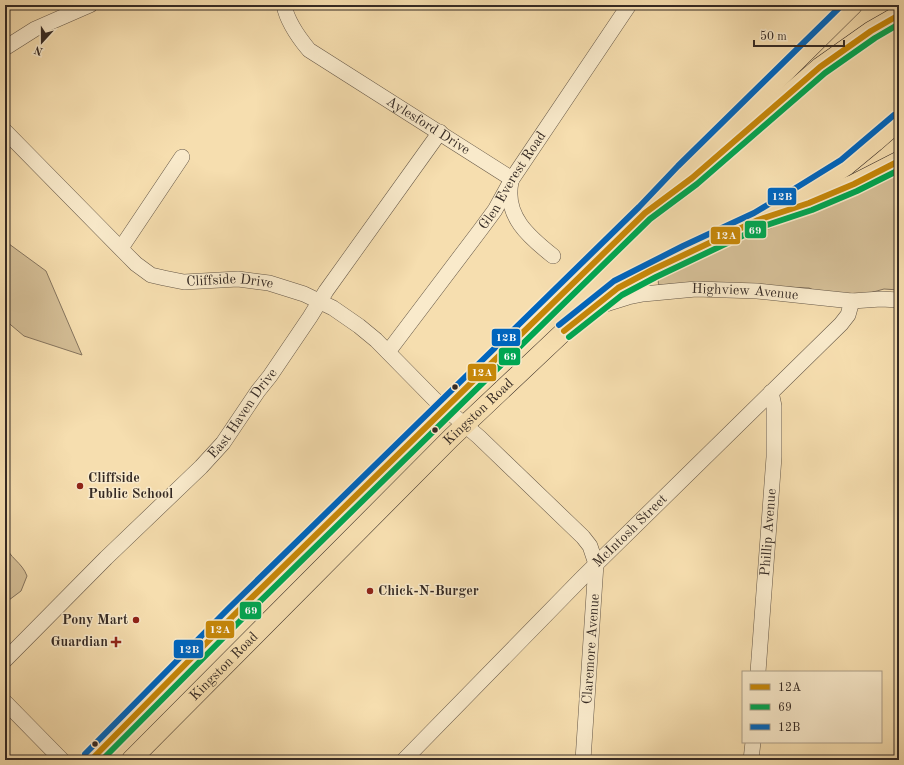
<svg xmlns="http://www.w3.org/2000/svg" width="904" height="765" font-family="'Old Standard TT',serif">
<rect width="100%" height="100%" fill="#f6deaf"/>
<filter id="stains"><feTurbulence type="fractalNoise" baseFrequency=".005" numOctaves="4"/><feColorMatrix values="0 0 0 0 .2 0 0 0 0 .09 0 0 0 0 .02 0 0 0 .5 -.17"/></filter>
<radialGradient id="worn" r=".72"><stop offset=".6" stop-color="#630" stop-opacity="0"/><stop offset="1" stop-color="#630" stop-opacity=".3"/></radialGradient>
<!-- green -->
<g fill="#d5bf97" stroke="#85745e">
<path d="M899 170V290L884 289 859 296 822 294 809 288 691 283 659 285C657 280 659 279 663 276L693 260 837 201Z"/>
<polygon points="5,241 46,271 82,355 24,336 5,320"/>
<path d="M5 544C9 558 22 562 27 576L21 591 5 603Z"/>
</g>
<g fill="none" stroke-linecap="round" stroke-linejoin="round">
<defs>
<g id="minor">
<path id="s1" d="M284 5C287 21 299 38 309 50L512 179"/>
<polyline points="5,48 35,29 90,5"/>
<path id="s2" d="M5 131 128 256 136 264 151 275 164 278 184 282 238 279 269 283 304 294 333 308 359 326 376 340 434 399 479 437 583 537 590 546 596 564 583 760"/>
<path d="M511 182C504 216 529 237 553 256"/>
<polyline points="121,248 182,157"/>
<path id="s3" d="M599 306 628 297 643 294 696 289 757 291 852 301 881 299 899 300"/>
<path id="s4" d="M388 352 481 229 495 210 512 179 629 5"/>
<path id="s5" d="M5 660 106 558 201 467 223 443 258 391 270 376 310 317 326 291 440 132"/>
<path id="s6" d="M758 672 774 457V406L771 392"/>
<polyline points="5,702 62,760"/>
<path id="s7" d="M404 760 582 578 841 324 848 315 852 301"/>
<polyline points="751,760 753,742"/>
</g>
<g id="major">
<polyline points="713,160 820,67 871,31 899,15"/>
<polyline points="795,208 854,184 899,161"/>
<polyline points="91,760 234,615 645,213 684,172 853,5"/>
<path id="s8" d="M131 760 451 438 575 321 618 288 686 253 758 220 803 193 846 166 875 142 899 121"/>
</g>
</defs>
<!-- minor casing -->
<use href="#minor" stroke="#655747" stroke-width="16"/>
<!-- major casing -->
<use href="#major" stroke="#352a24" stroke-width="20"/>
<!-- minor -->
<use href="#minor" stroke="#f9eacb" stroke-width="15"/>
<!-- major -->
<use href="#major" stroke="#f6deaf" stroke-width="19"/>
<defs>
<g id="bus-1">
<polyline points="564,331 618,288 652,270 758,220 809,203 854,184 899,161"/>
<polyline points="91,760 234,615 645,213 692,178 820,67 871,31 899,15"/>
</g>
<g id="bus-2">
<polyline points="569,337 622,295 656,277 761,227 812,210 857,191 899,170"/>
<polyline points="102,760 240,621 650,219 697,184 825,73 875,38 899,24"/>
</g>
<g id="bus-3">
<polyline points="559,325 614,281 683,246 754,213 799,186 841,160 894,115"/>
<polyline points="85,754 228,609 639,207 678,166 842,5"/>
</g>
</defs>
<!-- bus-1 casing -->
<use href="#bus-1" stroke="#f9eacb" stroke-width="9"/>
<!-- bus-2 casing -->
<use href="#bus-2" stroke="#f9eacb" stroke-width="9"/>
<!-- bus-3 casing -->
<use href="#bus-3" stroke="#f9eacb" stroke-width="9"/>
<!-- bus-1 -->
<use href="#bus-1" stroke="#c68709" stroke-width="6"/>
<!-- bus-2 -->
<use href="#bus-2" stroke="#00a651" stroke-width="6"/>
<!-- bus-3 -->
<use href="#bus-3" stroke="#0065bd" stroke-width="6"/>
</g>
<!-- markers -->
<g fill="#352a24" stroke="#f9eacb" stroke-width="1.5">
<circle cx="455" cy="387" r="3.5"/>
<circle cx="435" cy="430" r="3.5"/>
<circle cx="95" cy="744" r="3.5"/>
</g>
<g fill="#8f2418" stroke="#f9eacb" stroke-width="1.5">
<circle cx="80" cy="486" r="4"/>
<circle cx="370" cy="591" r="4"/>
<circle cx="136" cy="620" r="4"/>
<path d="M114 636h4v4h4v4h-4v4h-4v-4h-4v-4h4z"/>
</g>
<g text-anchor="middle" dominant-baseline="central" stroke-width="3" stroke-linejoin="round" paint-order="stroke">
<!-- street labels -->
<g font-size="14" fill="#352a24" stroke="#f9eacb">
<text stroke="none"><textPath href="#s1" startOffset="193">Aylesford Drive</textPath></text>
<text stroke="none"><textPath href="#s4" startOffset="212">Glen Everest Road</textPath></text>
<text stroke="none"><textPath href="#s2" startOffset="285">Cliffside Drive</textPath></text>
<text stroke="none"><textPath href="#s3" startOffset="148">Highview Avenue</textPath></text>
<text stroke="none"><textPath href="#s8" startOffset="492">Kingston Road</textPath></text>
<text stroke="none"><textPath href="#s5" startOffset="343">East Haven Drive</textPath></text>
<text stroke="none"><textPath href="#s7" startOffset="322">McIntosh Street</textPath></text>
<text stroke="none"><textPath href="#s6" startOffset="140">Phillip Avenue</textPath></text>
<text transform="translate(591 649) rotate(-86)">Claremore Avenue</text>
<text stroke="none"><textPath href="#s8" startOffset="132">Kingston Road</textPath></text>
</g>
<!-- poi labels -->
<g font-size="14" font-weight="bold" fill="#352a24" stroke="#f9eacb" text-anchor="start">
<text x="88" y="478">Cliffside<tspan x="88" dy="16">Public School</tspan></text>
<text x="378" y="591">Chick-N-Burger</text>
<text x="128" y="620" text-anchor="end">Pony Mart</text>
<text x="108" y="642" text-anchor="end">Guardian</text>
</g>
</g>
<g stroke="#f9eacb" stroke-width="1.5">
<rect x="767" y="187" width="30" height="19" rx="4" fill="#0065bd"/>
<rect x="744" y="220" width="23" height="19" rx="4" fill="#00a651"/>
<rect x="710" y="226" width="31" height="19" rx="4" fill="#c68709"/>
<rect x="491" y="328" width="30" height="19" rx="4" fill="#0065bd"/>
<rect x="498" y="347" width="23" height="19" rx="4" fill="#00a651"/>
<rect x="467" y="363" width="30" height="19" rx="4" fill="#c68709"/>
<rect x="239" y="601" width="23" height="19" rx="4" fill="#00a651"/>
<rect x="205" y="620" width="30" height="19" rx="4" fill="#c68709"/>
<rect x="173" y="639" width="31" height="20" rx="4" fill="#0065bd"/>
</g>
<g font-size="11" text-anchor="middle" font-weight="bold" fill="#fff">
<text x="782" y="200">12B</text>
<text x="755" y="234">69</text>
<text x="726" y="239">12A</text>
<text x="506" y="341">12B</text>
<text x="510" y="360">69</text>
<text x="482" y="376">12A</text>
<text x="251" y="614">69</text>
<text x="220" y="633">12A</text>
<text x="189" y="653">12B</text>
</g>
<!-- margin -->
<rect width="904" height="765" fill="none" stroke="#f6deaf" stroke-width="20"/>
<rect x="6" y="6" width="892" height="753" fill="none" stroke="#352a24" stroke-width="2"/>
<rect x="10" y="10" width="884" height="745" fill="none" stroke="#352a24"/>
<!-- legend -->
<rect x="742" y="671" width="140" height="72" fill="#f9eacb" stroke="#ab9d88"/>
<rect x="750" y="684" width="20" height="6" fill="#c68709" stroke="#ab9d88"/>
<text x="778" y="691" font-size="12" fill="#352a24">12A</text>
<rect x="750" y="704" width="20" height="6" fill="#00a651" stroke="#ab9d88"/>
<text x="778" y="711" font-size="12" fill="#352a24">69</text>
<rect x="750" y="724" width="20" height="6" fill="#0065bd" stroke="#ab9d88"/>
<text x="778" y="731" font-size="12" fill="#352a24">12B</text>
<!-- north arrow -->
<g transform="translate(42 42) rotate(201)" stroke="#f9eacb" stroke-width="3" paint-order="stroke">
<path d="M0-3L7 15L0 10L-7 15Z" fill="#352a24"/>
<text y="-6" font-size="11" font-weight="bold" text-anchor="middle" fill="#352a24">N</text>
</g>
<!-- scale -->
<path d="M754 40v6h90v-6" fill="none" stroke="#352a24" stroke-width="2"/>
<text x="760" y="40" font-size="12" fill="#352a24" stroke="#f9eacb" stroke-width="3" paint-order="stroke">50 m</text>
<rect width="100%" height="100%" filter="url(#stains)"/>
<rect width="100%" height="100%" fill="url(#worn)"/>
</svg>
